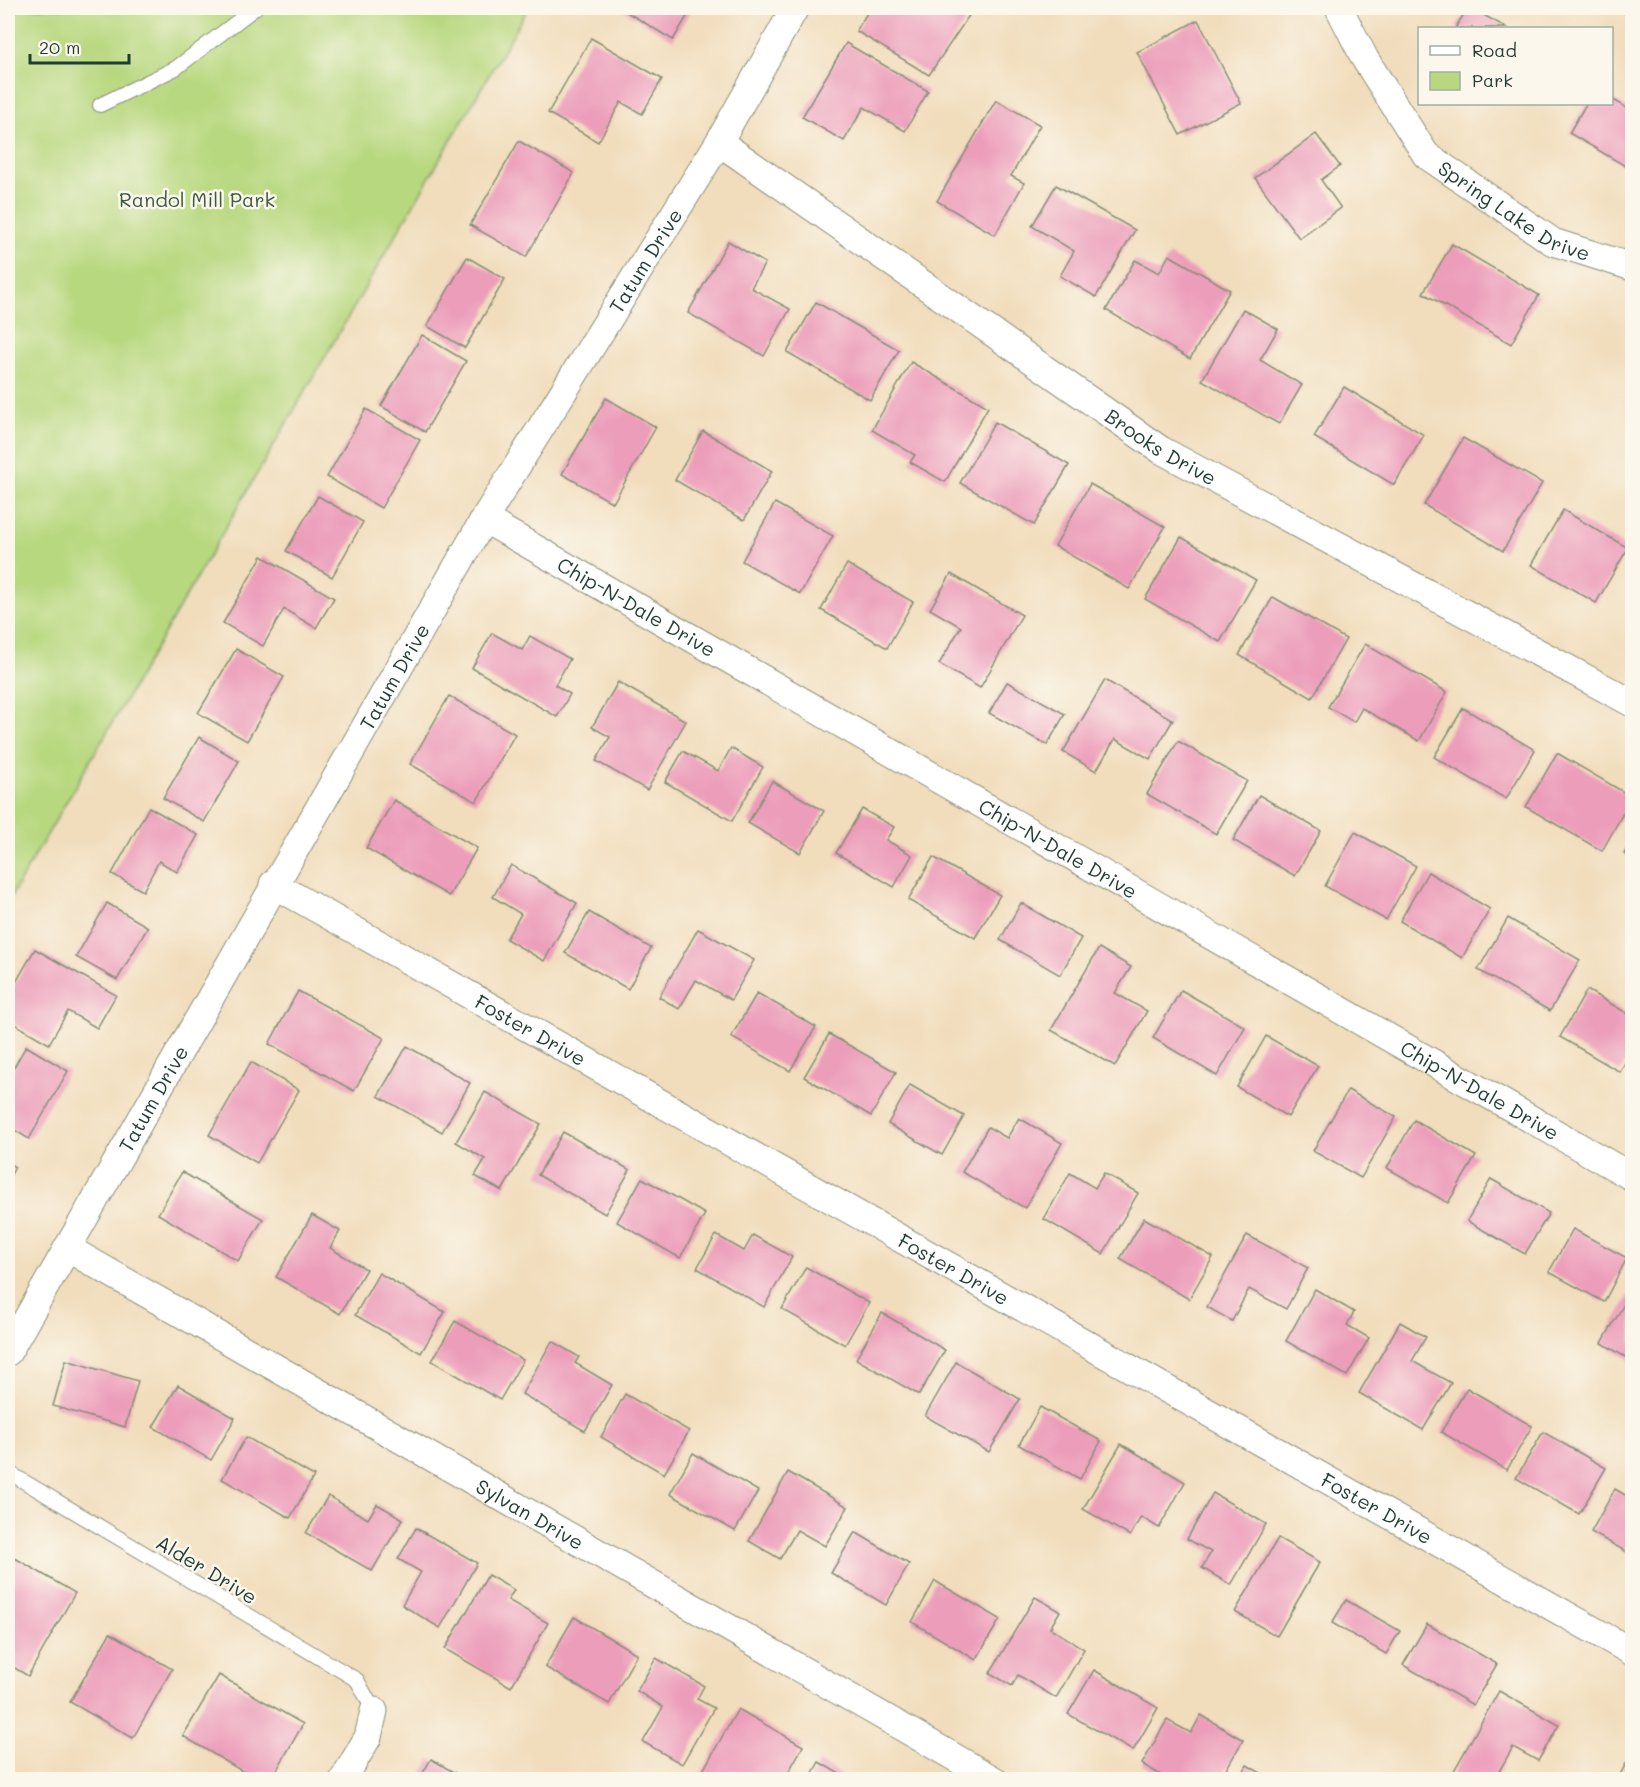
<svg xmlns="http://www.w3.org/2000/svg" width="1640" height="1787" font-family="Mali,sans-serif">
<rect width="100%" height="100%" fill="#fbf7ec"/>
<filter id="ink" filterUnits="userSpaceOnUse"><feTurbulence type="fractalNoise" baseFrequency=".0167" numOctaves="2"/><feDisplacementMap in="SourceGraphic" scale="12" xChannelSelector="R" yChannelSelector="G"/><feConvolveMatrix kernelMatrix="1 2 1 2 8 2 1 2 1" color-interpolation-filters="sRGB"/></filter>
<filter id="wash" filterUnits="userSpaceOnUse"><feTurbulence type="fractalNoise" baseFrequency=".008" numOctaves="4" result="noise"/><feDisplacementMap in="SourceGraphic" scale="24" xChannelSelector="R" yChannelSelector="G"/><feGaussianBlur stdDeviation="1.35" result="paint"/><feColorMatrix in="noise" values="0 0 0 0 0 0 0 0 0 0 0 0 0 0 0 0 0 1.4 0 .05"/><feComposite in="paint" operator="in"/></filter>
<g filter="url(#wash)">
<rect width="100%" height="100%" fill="#f1ddbc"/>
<!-- green -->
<polygon fill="#b8d87f" stroke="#6c8a5a" stroke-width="1.5" points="8,8 528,8 8,902"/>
<g id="blocks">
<!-- building -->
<g fill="#ec9dba">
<polygon points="620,8 692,8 673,40"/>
<polygon points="870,8 974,8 929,75 856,31"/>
<polygon points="1468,8 1471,8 1507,28 1455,28"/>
<polygon points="1198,20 1241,103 1180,135 1137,52"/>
<polygon points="591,38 662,79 642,114 621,102 598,142 548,113"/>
<polygon points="846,43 928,91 905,131 864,107 844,141 802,117"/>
<polygon points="1612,99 1632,111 1632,170 1569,133 1586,104 1612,104"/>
<polygon points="996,100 1040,125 1011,176 1024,183 995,235 937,201"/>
<polygon points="1316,134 1340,166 1321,180 1341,208 1299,238 1255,178"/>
<polygon points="519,141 574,173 526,257 470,225"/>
<polygon points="1056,185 1135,230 1096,297 1060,276 1074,251 1032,226"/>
<polygon points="728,241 765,263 751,288 790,309 764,356 688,313"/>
<polygon points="1452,244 1539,295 1511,344 1423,293"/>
<polygon points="1169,255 1230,290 1190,359 1106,310 1135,260 1159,273"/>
<polygon points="467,257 505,279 465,348 427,326"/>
<polygon points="816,302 899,350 870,400 787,352"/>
<polygon points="1243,309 1278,329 1260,360 1302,385 1279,424 1202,380"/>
<polygon points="422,335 466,361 425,432 381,406"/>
<polygon points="911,362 988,407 945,482 910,462 915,455 872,430"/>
<polygon points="1344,387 1424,435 1394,485 1314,437"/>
<polygon points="606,398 656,427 613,503 562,474"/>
<polygon points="366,409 420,440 381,508 327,477"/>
<polygon points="995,422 1069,465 1034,525 960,483"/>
<polygon points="703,431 772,471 744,520 675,480"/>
<polygon points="1463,438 1542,483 1503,551 1424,505"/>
<polygon points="1090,484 1165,527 1129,589 1055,546"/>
<polygon points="318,496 363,522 332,577 286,551"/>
<polygon points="775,503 833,536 800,594 742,561"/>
<polygon points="1563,510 1628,548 1596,603 1531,565"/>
<polygon points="1181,537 1256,580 1220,642 1145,599"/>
<polygon points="262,556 334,598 316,628 284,609 263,646 223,623"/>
<polygon points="847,564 913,602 887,648 821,610"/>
<polygon points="951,574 1022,615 980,688 939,664 961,627 930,609"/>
<polygon points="1273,597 1346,639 1312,698 1239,655"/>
<polygon points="492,633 522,650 530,636 570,659 555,685 570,694 557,717 472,668"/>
<polygon points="1365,644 1447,692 1419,741 1362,708 1354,722 1328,707"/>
<polygon points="236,649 284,677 247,741 198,713"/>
<polygon points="1105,680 1173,720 1150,759 1115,739 1096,771 1063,752"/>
<polygon points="618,682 686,721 647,790 596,761 610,737 592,727"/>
<polygon points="1007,682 1065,714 1047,745 989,713"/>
<polygon points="449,696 515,734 476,802 410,764"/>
<polygon points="1463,708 1535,750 1506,799 1434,757"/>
<polygon points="199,737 239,761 204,822 163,798"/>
<polygon points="1178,741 1247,781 1216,834 1147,794"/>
<polygon points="731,748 763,767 732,821 665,782 683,751 718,771"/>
<polygon points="1557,753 1632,797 1602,851 1526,807"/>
<polygon points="772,781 824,811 800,853 748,823"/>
<polygon points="1259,795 1321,831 1295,876 1233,840"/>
<polygon points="394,800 477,848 449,896 366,848"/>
<polygon points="149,807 198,835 177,872 159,861 143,891 112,874"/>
<polygon points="862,809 894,827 886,840 912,855 894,887 836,853"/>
<polygon points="1355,832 1416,866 1386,920 1325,886"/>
<polygon points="1632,839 1632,859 1624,854"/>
<polygon points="933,857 1000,895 975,938 908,900"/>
<polygon points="511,865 577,903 544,961 506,939 521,914 493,897"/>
<polygon points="1428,872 1490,909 1462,958 1400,921"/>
<polygon points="107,903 148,927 117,980 76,957"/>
<polygon points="1021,903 1081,938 1060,975 1000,940"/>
<polygon points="589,912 651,948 628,989 565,953"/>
<polygon points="1508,918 1580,960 1550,1011 1478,970"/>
<polygon points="698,929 754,960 731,1000 696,980 679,1009 659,997"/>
<polygon points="1099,948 1131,967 1115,993 1147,1011 1115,1066 1051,1030"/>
<polygon points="35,949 116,995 97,1028 68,1011 49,1044 8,1020 8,996"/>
<polygon points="1181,990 1245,1027 1217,1076 1153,1038"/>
<polygon points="1587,990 1632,1016 1632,1050 1620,1072 1560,1037"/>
<polygon points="298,991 384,1038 354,1091 269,1044"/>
<polygon points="757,993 816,1027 790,1071 731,1037"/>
<polygon points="829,1034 896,1072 871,1116 804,1077"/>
<polygon points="1266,1036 1318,1066 1288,1117 1237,1087"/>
<polygon points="26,1046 68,1071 29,1139 8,1126 8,1078"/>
<polygon points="407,1046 470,1083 442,1132 378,1096"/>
<polygon points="251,1062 299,1090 257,1163 209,1135"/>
<polygon points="910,1085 964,1116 942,1155 888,1124"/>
<polygon points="1348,1090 1396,1117 1361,1178 1313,1151"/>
<polygon points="485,1092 541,1124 502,1191 475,1176 485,1159 456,1142"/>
<polygon points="1019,1118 1062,1143 1025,1208 962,1172 988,1127 1007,1138"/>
<polygon points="1414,1120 1476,1156 1448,1203 1387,1168"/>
<polygon points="563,1132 630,1170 605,1214 538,1175"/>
<polygon points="8,1163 15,1167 8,1180"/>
<polygon points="182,1172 263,1219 238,1261 158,1214"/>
<polygon points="1070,1173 1095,1188 1104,1173 1138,1193 1103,1254 1044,1219"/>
<polygon points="642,1178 705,1214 680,1258 617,1222"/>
<polygon points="1491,1179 1549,1213 1525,1254 1467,1221"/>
<polygon points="312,1215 340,1231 330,1248 366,1269 340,1314 276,1277"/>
<polygon points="1144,1218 1213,1257 1189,1299 1120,1259"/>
<polygon points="1573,1229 1627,1258 1604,1302 1549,1272"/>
<polygon points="716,1235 744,1251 753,1235 792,1257 764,1307 697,1268"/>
<polygon points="1247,1235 1308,1268 1286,1309 1249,1289 1232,1321 1207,1307"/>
<polygon points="806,1267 869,1303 845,1345 782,1309"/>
<polygon points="379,1273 445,1312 421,1353 355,1315"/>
<polygon points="1315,1289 1354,1312 1347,1325 1369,1338 1347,1376 1286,1341"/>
<polygon points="1632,1290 1632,1361 1602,1343"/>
<polygon points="882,1313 945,1350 919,1395 856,1359"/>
<polygon points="455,1321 523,1360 500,1400 432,1361"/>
<polygon points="1400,1322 1426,1337 1412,1361 1451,1383 1423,1430 1359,1393"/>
<polygon points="552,1341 579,1357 575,1363 612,1385 585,1431 522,1394"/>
<polygon points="66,1360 138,1381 125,1427 53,1406"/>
<polygon points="956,1362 1020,1399 989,1452 925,1416"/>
<polygon points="178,1385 235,1418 211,1460 153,1427"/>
<polygon points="1467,1388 1532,1426 1507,1470 1441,1432"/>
<polygon points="625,1394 689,1431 664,1474 601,1437"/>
<polygon points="1040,1407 1101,1441 1080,1479 1019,1445"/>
<polygon points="1543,1432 1606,1468 1579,1514 1516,1478"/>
<polygon points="246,1437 314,1476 290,1518 222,1479"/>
<polygon points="1121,1444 1185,1482 1159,1528 1141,1517 1130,1536 1083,1509"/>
<polygon points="693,1453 758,1491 735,1531 670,1494"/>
<polygon points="788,1472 848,1507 825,1546 797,1530 780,1559 749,1541"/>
<polygon points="1615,1489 1632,1499 1632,1555 1591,1532"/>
<polygon points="1213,1493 1266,1524 1231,1585 1202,1568 1211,1552 1187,1539"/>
<polygon points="328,1496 368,1519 377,1504 403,1519 372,1571 306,1533"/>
<polygon points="416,1528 477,1563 440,1628 402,1605 421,1572 398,1559"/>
<polygon points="855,1532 909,1564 886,1605 831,1573"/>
<polygon points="1278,1538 1320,1562 1277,1636 1235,1612"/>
<polygon points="15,1558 75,1593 28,1676 8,1664 8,1572"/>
<polygon points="488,1575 514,1590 508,1600 548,1623 511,1687 445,1649"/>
<polygon points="935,1581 1000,1619 976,1660 912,1622"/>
<polygon points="1035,1597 1060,1611 1050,1628 1084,1649 1056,1698 1018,1675 1012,1686 990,1673"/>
<polygon points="1346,1600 1400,1631 1386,1654 1332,1623"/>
<polygon points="574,1617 637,1654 609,1704 545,1667"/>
<polygon points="1427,1624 1497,1664 1473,1705 1403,1665"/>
<polygon points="110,1633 172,1669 133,1738 70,1702"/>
<polygon points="656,1658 704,1686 697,1699 714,1708 682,1764 643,1742 663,1707 637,1691"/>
<polygon points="1094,1670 1158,1708 1133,1751 1068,1714"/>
<polygon points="219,1675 303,1724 271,1780 257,1780 183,1736"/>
<polygon points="1499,1691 1559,1725 1538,1761 1513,1747 1494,1780 1457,1780 1451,1776"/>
<polygon points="738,1709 803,1746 784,1780 711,1780 701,1774"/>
<polygon points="1201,1715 1243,1740 1220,1780 1169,1780 1142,1764 1167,1720 1191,1733"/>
<polygon points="1632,1753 1632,1780 1617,1780"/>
<polygon points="431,1759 467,1780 419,1780"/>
<polygon points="819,1762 850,1780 809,1780"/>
<polygon points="1247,1765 1273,1780 1239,1780"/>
</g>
</g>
</g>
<g filter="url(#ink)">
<use href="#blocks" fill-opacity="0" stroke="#888d78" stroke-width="1.5"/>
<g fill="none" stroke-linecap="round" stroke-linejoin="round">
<defs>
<g id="service">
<polyline points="100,105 176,68 255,8"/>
<polyline points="8,1472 357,1680 374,1711"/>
</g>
<g id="minor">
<path id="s1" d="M1339 8 1365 59 1426 155 1553 242 1632 267"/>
<path id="s2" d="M719 142 1161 450 1632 703"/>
<path id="s3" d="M484 519 1632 1177"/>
<path id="s4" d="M273 884 1632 1652"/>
<path id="s5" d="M67 1248 994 1780"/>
<path id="s6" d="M8 1352 484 519 719 142 795 8"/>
<polyline points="343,1780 368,1737 374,1711"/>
</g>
</defs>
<!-- service casing -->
<use href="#service" stroke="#888d78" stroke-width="16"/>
<!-- minor casing -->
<use href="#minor" stroke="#888d78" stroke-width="29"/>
<!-- service -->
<use href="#service" stroke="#fff" stroke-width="14"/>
<!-- minor -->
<use href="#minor" stroke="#fff" stroke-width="27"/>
</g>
</g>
<g text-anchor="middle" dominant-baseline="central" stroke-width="5" stroke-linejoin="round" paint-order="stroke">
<!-- park labels -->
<g font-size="20" fill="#3e5c43" stroke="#fbf7ec">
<text x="197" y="199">Randol Mill Park</text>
</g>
<!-- street labels -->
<g font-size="20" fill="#1f3d34" stroke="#fbf7ec">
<text stroke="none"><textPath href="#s1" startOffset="276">Spring Lake Drive</textPath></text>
<text stroke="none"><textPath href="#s6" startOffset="1264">Tatum Drive</textPath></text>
<text stroke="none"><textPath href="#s2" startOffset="537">Brooks Drive</textPath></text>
<text stroke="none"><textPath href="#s3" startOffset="176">Chip-N-Dale Drive</textPath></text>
<text stroke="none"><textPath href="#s6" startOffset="778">Tatum Drive</textPath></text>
<text stroke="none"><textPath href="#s3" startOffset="662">Chip-N-Dale Drive</textPath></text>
<text stroke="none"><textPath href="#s4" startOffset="296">Foster Drive</textPath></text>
<text stroke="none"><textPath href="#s3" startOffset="1148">Chip-N-Dale Drive</textPath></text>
<text stroke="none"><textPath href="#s6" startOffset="292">Tatum Drive</textPath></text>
<text stroke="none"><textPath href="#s4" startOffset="782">Foster Drive</textPath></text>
<text stroke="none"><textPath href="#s4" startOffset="1268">Foster Drive</textPath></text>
<text stroke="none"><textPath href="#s5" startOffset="534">Sylvan Drive</textPath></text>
<text transform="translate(207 1569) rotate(31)">Alder Drive</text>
</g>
</g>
<!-- margin -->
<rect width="1640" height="1787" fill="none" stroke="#fbf7ec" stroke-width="30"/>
<!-- legend -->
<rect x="1418" y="27" width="195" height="78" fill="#fbf7ec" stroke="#a3ada2" stroke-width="1.5"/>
<rect x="1430" y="46" width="30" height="9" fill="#ffffff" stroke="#a3ada2" stroke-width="1.5"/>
<text x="1472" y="57" font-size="18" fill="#1f3d34">Road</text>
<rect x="1430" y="72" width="30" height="18" fill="#b8d87f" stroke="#a3ada2" stroke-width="1.5"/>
<text x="1472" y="87" font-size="18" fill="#1f3d34">Park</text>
<!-- scale -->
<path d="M30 54v9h99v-9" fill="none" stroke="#1f3d34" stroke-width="3"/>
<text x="39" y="54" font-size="18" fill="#1f3d34" stroke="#fbf7ec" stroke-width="4.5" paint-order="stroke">20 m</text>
</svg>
